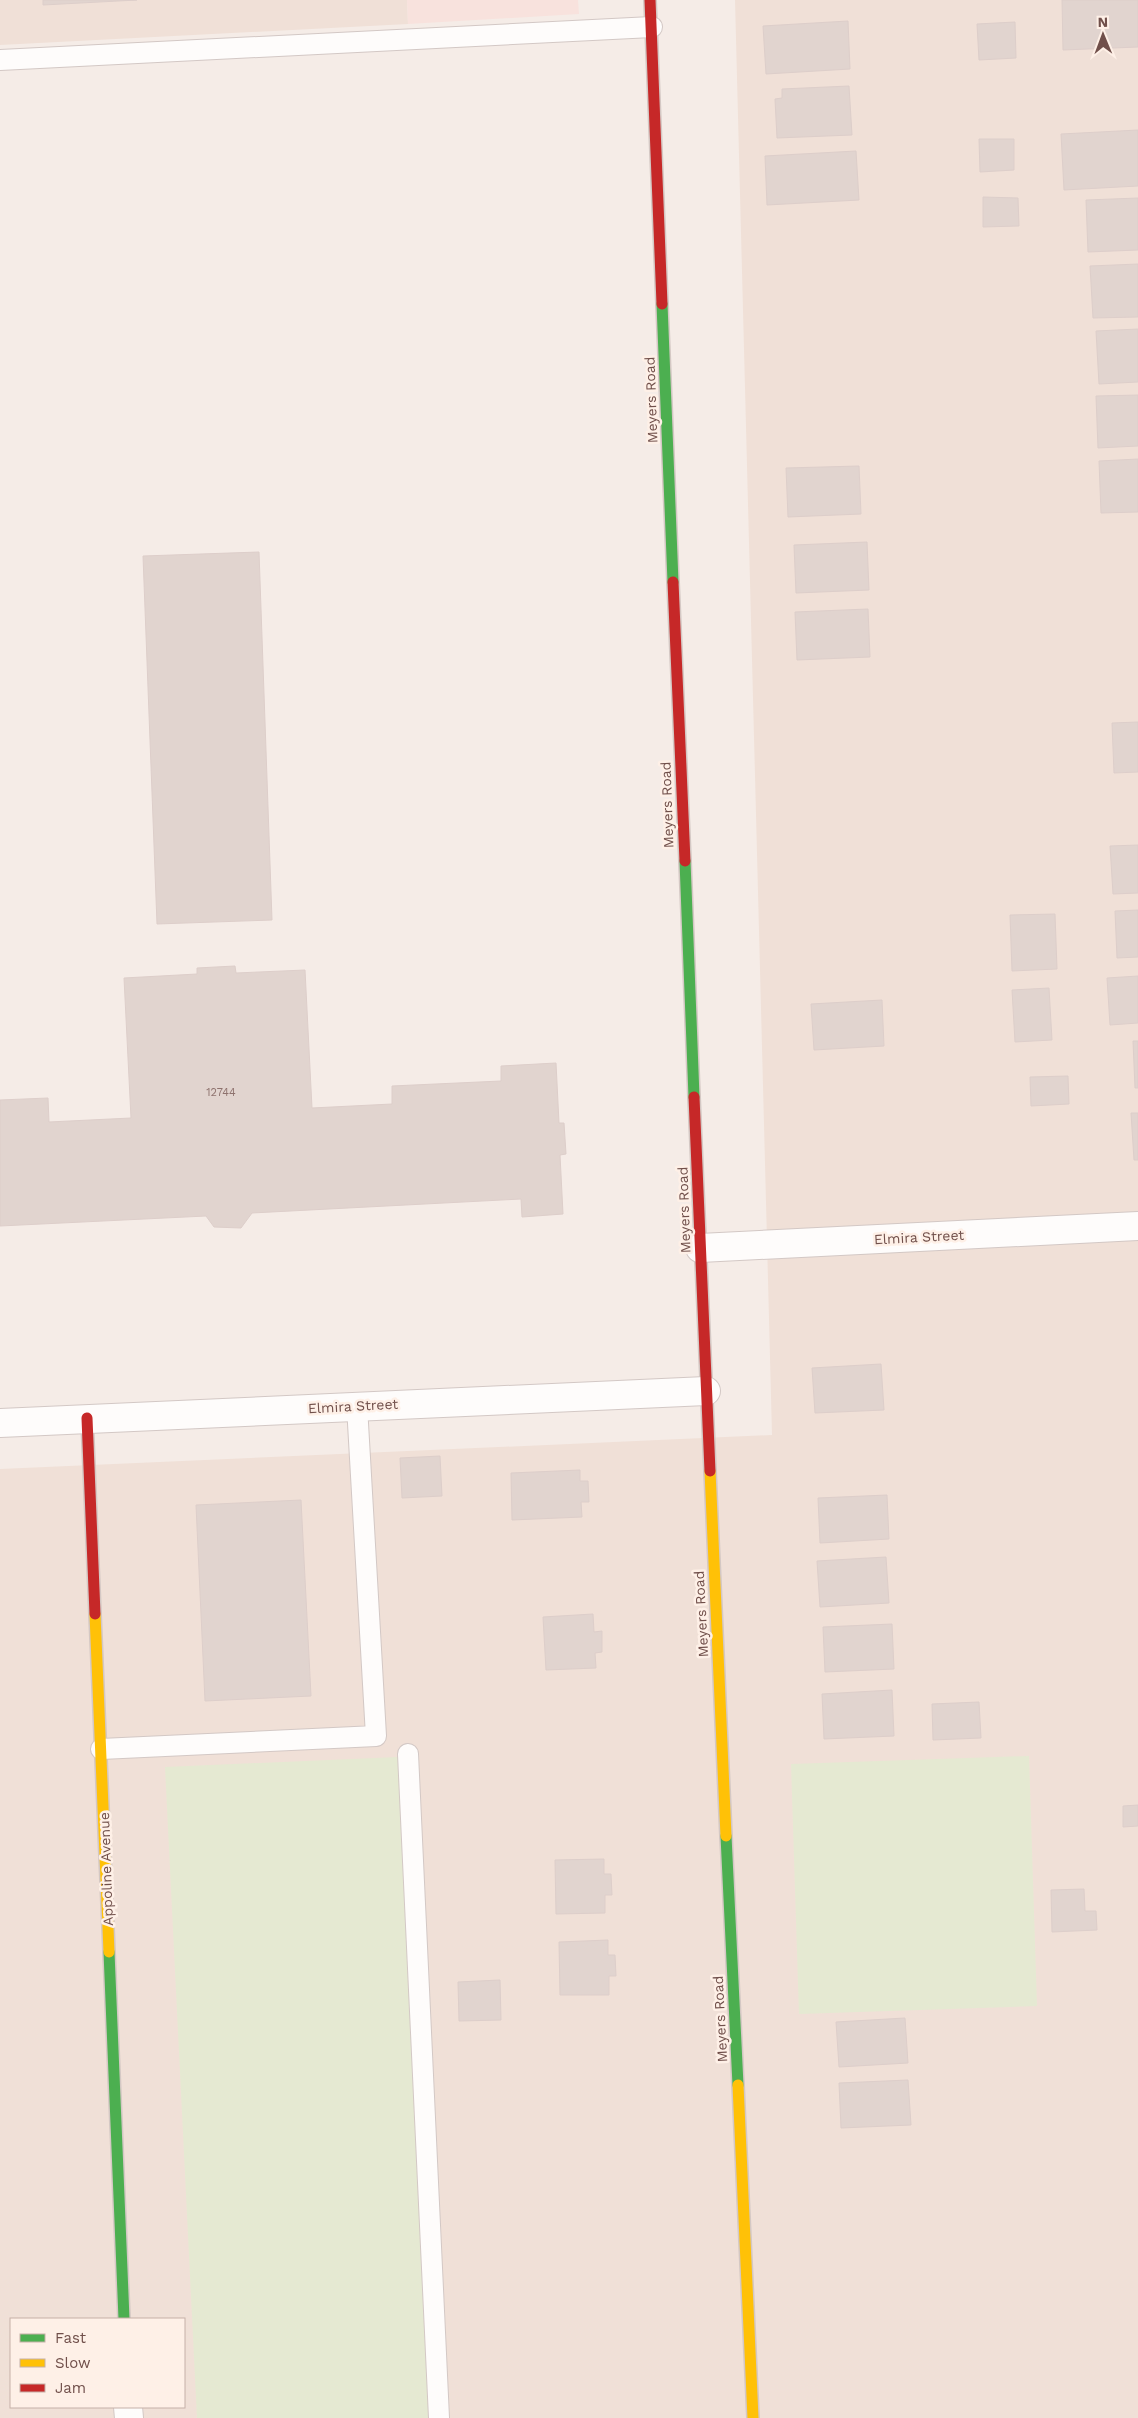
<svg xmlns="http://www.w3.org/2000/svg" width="1138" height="2418" font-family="'Work Sans',sans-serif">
<rect width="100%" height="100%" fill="#f5ece7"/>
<!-- residential -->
<g fill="#f0e0d7" fill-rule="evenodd">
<polygon points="0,0 407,0 408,24 0,45"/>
<path d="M735 0H1138V2418H0V1469L772 1435ZM11 2319H184V2407H11Z"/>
</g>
<!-- commercial -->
<polygon fill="#f8e2dd" points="407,0 578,0 579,14 408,24"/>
<!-- green -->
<g fill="#e5e9d2">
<polygon points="1029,1756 1037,2006 799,2014 791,1764"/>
<polygon points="398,1757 430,2418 197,2418 165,1767"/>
</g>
<!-- building -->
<g fill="#e1d4cf" stroke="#ddceca">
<polygon points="43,0 137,0 43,5"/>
<polygon points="1062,0 1138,0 1138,47 1063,50"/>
<polygon points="848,21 850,69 766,74 763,26"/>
<polygon points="1015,22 1016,58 979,60 977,24"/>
<polygon points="849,86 852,135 777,138 775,99 782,98 782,89"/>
<polygon points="1138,130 1138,186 1064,190 1061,134"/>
<polygon points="979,139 1014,139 1014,170 980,172"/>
<polygon points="856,151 859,200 767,205 765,156"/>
<polygon points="983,197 1018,198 1019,226 983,227"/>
<polygon points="1138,198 1138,250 1088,252 1086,200"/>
<polygon points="1138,264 1138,317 1093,318 1090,266"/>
<polygon points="1138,329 1138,382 1099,384 1096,331"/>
<polygon points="1138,395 1138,446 1098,448 1096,396"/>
<polygon points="1138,459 1138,512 1101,513 1099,461"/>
<polygon points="859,466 861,514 788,517 786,468"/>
<polygon points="867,542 869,590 796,593 794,545"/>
<polygon points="259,552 272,920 157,924 143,556"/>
<polygon points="868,609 870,657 797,660 795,612"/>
<polygon points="1138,722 1138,772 1114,773 1112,723"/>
<polygon points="1138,845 1138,893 1113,894 1110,846"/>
<polygon points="1138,910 1138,957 1117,958 1115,911"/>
<polygon points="1055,914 1057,969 1012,971 1010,915"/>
<polygon points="235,966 236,973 305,970 312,1108 392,1104 392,1086 501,1081 501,1066 556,1063 559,1123 564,1123 566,1154 560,1155 563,1214 522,1217 521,1199 252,1213 241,1228 214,1227 206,1216 0,1226 0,1100 48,1098 49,1122 131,1118 124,978 197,974 197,968"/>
<polygon points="1138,976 1138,1023 1110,1025 1107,978"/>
<polygon points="1049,988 1052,1040 1015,1042 1012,990"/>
<polygon points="882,1000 884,1046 814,1050 811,1004"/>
<polygon points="1133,1041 1138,1041 1138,1088 1135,1088"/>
<polygon points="1068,1076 1069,1104 1031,1106 1030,1077"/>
<polygon points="1131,1113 1138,1113 1138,1160 1134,1160"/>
<polygon points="881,1364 884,1410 815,1413 812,1368"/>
<polygon points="440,1456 442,1496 402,1498 400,1458"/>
<polygon points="580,1470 580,1481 588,1481 589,1502 581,1502 582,1517 512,1520 511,1473"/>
<polygon points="887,1495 889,1539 820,1543 818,1498"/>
<polygon points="301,1500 311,1696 205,1701 196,1505"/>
<polygon points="886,1557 889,1603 820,1607 817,1561"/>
<polygon points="593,1614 594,1632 602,1631 602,1652 595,1653 596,1668 546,1670 543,1617"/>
<polygon points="892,1624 894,1669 825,1672 823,1627"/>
<polygon points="892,1690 894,1736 824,1739 822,1694"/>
<polygon points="979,1702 981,1738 933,1740 932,1704"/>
<polygon points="1138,1805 1138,1826 1123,1827 1123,1806"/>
<polygon points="604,1859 604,1874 611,1874 612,1895 605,1895 605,1913 556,1914 555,1860"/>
<polygon points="1084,1889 1085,1911 1096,1911 1097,1930 1052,1932 1051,1890"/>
<polygon points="608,1940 608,1955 615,1955 616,1976 609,1976 609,1995 560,1995 559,1942"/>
<polygon points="500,1980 501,2020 459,2021 458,1982"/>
<polygon points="905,2018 908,2063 839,2067 836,2022"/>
<polygon points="908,2080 911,2125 841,2128 839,2083"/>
</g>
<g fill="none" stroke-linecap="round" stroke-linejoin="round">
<defs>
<g id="lane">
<polyline points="0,60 652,27"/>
<polyline points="101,1749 376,1736 357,1406"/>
<polyline points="408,1754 439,2418"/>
</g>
<g id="street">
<polyline points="700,1248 1138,1226"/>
<polyline points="0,1423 706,1391"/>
<polyline points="128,2407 129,2418"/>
</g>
<g id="fast">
<polyline points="662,304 673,582"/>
<polyline points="685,861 694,1097"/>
<polyline points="726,1836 738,2085"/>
<polyline points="109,1952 124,2319"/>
</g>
<g id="slow">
<polyline points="710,1471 726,1836"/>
<polyline points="95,1614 109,1952"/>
<polyline points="738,2085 753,2418"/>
</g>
<g id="jam">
<polyline points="650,0 662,304"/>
<polyline points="673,582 685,861"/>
<polyline points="694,1097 710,1471"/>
<polyline points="87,1418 95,1614"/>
</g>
</defs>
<!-- lane casing -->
<use href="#lane" stroke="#d3c8c5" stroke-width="22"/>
<!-- street casing -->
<use href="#street" stroke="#d3c8c5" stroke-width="30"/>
<!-- fast casing -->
<use href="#fast" stroke="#d4c8c4" stroke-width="14"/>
<!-- slow casing -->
<use href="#slow" stroke="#d4c8c4" stroke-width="14"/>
<!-- jam casing -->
<use href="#jam" stroke="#d4c8c4" stroke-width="14"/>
<!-- lane -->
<use href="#lane" stroke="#fefcfb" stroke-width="20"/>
<!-- street -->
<use href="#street" stroke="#fefcfb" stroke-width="28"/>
<!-- fast -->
<use href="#fast" stroke="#4caf50" stroke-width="11"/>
<!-- slow -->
<use href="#slow" stroke="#ffc107" stroke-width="11"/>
<!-- jam -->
<use href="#jam" stroke="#c62828" stroke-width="11"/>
</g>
<g text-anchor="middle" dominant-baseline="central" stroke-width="5" stroke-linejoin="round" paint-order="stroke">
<!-- number labels -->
<g font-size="11" fill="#8e726e">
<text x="221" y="1092">12744</text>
</g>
<!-- street labels -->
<g font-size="14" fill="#704f4a" stroke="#fef0e7">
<text transform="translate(651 400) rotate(-92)">Meyers Road</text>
<text transform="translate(667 805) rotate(-92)">Meyers Road</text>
<text transform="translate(684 1210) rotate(-92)">Meyers Road</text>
<text transform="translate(919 1237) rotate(-3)">Elmira Street</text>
<text transform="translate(353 1406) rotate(-3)">Elmira Street</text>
<text transform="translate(701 1614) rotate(-93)">Meyers Road</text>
<text transform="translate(106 1869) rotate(-92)">Appoline Avenue</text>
<text transform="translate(720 2019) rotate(-93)">Meyers Road</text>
</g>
</g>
<!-- legend -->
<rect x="10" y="2318" width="175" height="90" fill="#fef0e7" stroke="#c5b0a8"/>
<rect x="20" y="2334" width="25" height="8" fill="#4caf50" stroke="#c5b0a8"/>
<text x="55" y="2343" font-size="15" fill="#704f4a">Fast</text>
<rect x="20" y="2359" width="25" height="8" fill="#ffc107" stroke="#c5b0a8"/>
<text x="55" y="2368" font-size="15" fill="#704f4a">Slow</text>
<rect x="20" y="2384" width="25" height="8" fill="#c62828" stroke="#c5b0a8"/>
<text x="55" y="2393" font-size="15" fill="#704f4a">Jam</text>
<!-- north arrow -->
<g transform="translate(1103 35) rotate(359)" stroke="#fef0e7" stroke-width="4" paint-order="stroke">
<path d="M0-4L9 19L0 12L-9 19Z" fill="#704f4a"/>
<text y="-8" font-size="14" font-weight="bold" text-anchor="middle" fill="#704f4a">N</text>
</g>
</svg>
